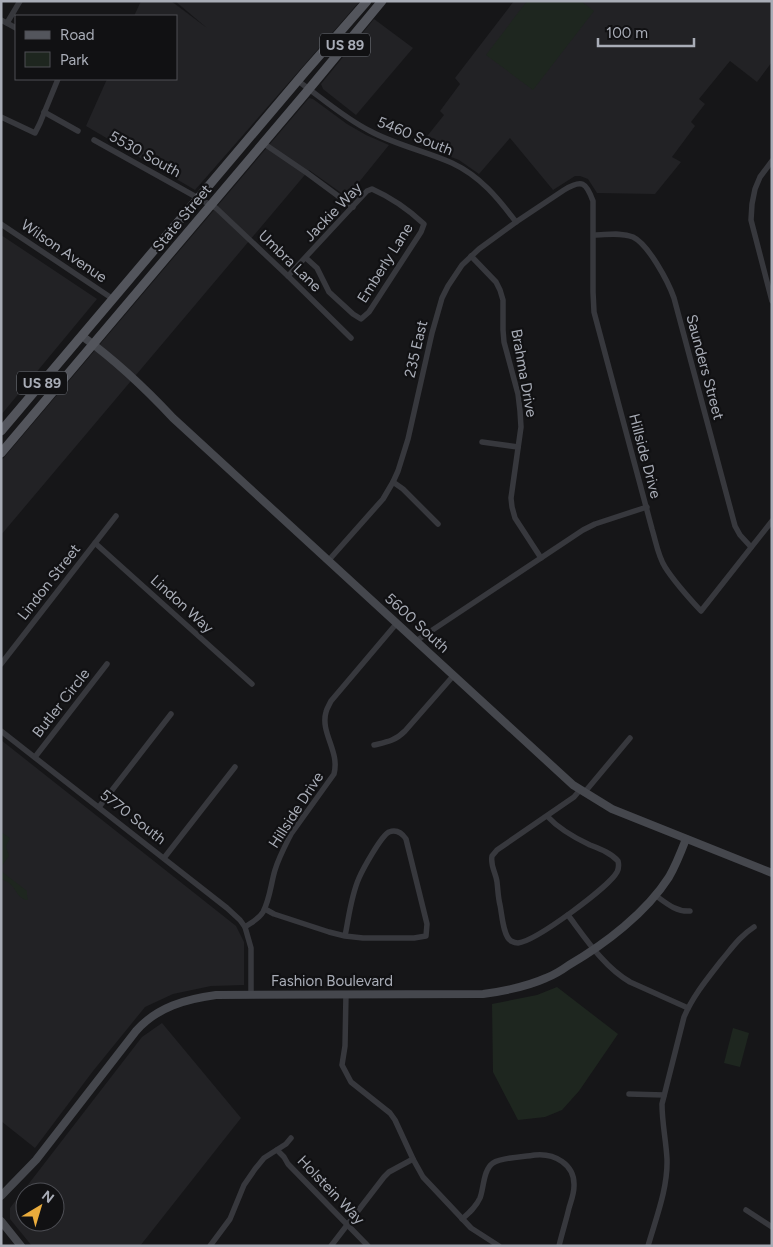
<svg xmlns="http://www.w3.org/2000/svg" width="773" height="1247" font-family="Figtree,sans-serif">
<rect width="100%" height="100%" fill="#161618"/>
<!-- built -->
<g fill="#222225" fill-rule="evenodd">
<polygon points="141,1 171,1 207,28 175,1 360,1 195,190 86,126 107,79 176,79 176,16 134,16"/>
<polygon points="514,1 772,1 772,62 757,82 730,61 699,99 705,104 691,122 695,126 672,157 681,162 655,194 597,193 588,179 580,176 575,176 553,190 510,138 479,174 459,160 420,145 444,115 440,111 460,84 455,78"/>
<polygon points="374,19 413,48 356,115 323,89 321,84"/>
<polygon points="309,98 313,99 347,124 366,135 389,145 347,197 309,170 1,535 1,461"/>
<polygon points="1,235 97,299 1,415"/>
<polygon points="1,740 236,926 244,942 244,985 211,986 173,994 145,1007 93,1071 35,1148 1,1121"/>
<path d="M162 1023 241 1118 140 1246H32L10 1219V1208L142 1037ZM25 1192H55V1222H25Z"/>
</g>
<!-- green -->
<g fill="#1e261f">
<polygon points="527,1 581,1 594,11 533,90 486,55"/>
<polygon points="1,832 10,838 6,846 9,856 1,867"/>
<path d="M1 871 27 891V895L28 900C17 899 17 889 9 883 7 881 4 880 1 879Z"/>
<polygon points="557,987 618,1034 579,1091 562,1110 545,1117 518,1120 493,1072 492,1004 537,995"/>
<polygon points="733,1028 749,1033 740,1067 724,1063"/>
</g>
<g fill="none" stroke-linecap="round" stroke-linejoin="round">
<!-- street -->
<g stroke="#37383d" stroke-width="5.5">
<polyline points="1,20 16,28"/>
<polyline points="7,23 20,1"/>
<path d="M298 81C322 98 344 118 370 131 396 145 425 151 452 163 480 176 498 198 516 222"/>
<polyline points="44,112 78,131"/>
<polyline points="1,117 35,133 40,123 58,79"/>
<polyline points="94,140 216,208 288,276 351,338"/>
<polyline points="263,143 307,173 353,207"/>
<polyline points="772,161 760,177 755,189 752,204 751,220 772,301"/>
<polyline points="1,224 113,299"/>
<path d="M594 235C606 235 621 232 633 237 648 244 668 281 674 298L735 526 740 535 751 547"/>
<polyline points="471,256 496,282 500,290 503,300 503,330 504,342 518,394 520,411 521,427 511,498 512,507 515,518 541,558"/>
<path d="M288 276 367 191 372 189C390 197 409 210 424 224L421 232 369 312 361 319 353 314 329 292 317 268 306 258"/>
<polyline points="482,442 518,447"/>
<polyline points="393,482 403,489 438,524"/>
<polyline points="95,543 252,684"/>
<path d="M328 561 383 499 393 482 398 471 408 439 432 333 442 298 448 286 462 265 479 249 516 222 564 190C582 179 586 182 593 201V292L594 312 652 529C656 542 658 556 665 567 675 583 688 597 701 611L772 521"/>
<polyline points="416,641 583,530 595,524 647,507"/>
<polyline points="1,664 116,516"/>
<polyline points="1,731 227,908 240,920 245,927"/>
<path d="M374 745C387 742 395 741 405 731L454 675"/>
<polyline points="35,757 107,664"/>
<polyline points="584,793 630,738"/>
<polyline points="99,807 171,714"/>
<path d="M547 816C559 829 575 838 590 845 600 849 611 853 618 861 619 865 619 868 617 872 609 887 536 941 518 943 516 943 513 942 511 941 503 936 502 914 500 905 498 897 498 890 497 882 496 873 490 866 492 856L497 850 574 797 580 790"/>
<polyline points="164,858 235,767"/>
<path d="M655 895C666 903 676 912 690 911"/>
<path d="M265 909 274 914 329 932 345 936 363 938H414L426 936 427 924 406 839C402 833 397 829 389 832 381 836 363 869 359 878 351 896 349 916 345 936"/>
<path d="M568 915C586 939 604 967 630 982L688 1008"/>
<polyline points="346,994 345,1046 342,1065 351,1082 390,1113 395,1120 413,1159 423,1177 471,1228 499,1246"/>
<path d="M251 995V948L245 927C252 922 259 919 263 912 270 899 271 883 275 870 279 857 285 846 291 834L334 774C340 751 320 733 326 712 327 708 329 705 331 701L397 623"/>
<polyline points="629,1094 664,1095"/>
<polyline points="277,1150 284,1157 288,1164 368,1246"/>
<polyline points="746,1210 772,1227"/>
<path d="M462 1219C469 1213 476 1207 480 1198 484 1188 483 1170 493 1163 502 1157 523 1157 535 1155 554 1153 575 1164 574 1186 574 1194 571 1201 569 1208 566 1221 562 1233 559 1246"/>
<polyline points="210,1246 230,1219 244,1185 255,1169 264,1158 286,1144 291,1138"/>
<polyline points="331,1246 384,1177 389,1172 413,1159"/>
<path d="M648 1246C656 1218 668 1188 667 1159 666 1140 662 1123 662 1104L684 1017C693 996 707 979 721 961 732 948 740 936 754 927"/>
</g>
<!-- secondary -->
<g stroke="#45474d" stroke-width="8">
<path d="M82 336C115 360 145 388 173 418L573 785 612 809 772 873"/>
<path d="M1 1196 36 1160 136 1031C157 1007 186 999 216 995L483 994C505 991 526 987 546 978 554 975 562 970 569 965 605 944 646 913 669 877 676 865 681 852 686 839"/>
<polyline points="1,1221 21,1246"/>
</g>
<!-- primary -->
<g stroke="#53555c" stroke-width="9">
<polyline points="1,431 305,72 367,1"/>
<polyline points="1,453 304,95 382,1"/>
</g>
</g>
<g text-anchor="middle" dominant-baseline="central" stroke-width="4.5" stroke-linejoin="round" paint-order="stroke">
<!-- shield labels -->
<g fill="#111113" stroke="#7b7e86" stroke-width="1">
<rect x="320" y="33.5" width="50" height="23" rx="4"/>
<rect x="17" y="371.5" width="50" height="23" rx="4"/>
</g>
<g font-size="14" font-weight="bold" fill="#a9adb7">
<text x="345" y="45">US 89</text>
<text x="42" y="383">US 89</text>
</g>
<!-- street labels -->
<g font-size="15" fill="#a9adb7" stroke="#111113">
<text transform="translate(415 136) rotate(22)">5460 South</text>
<text transform="translate(145 154) rotate(29)">5530 South</text>
<text transform="translate(333 212) rotate(-46)">Jackie Way</text>
<text transform="translate(182 218) rotate(-50)">State Street</text>
<text transform="translate(64 251) rotate(34)">Wilson Avenue</text>
<text transform="translate(290 261) rotate(44)">Umbra Lane</text>
<text transform="translate(385 263) rotate(-58)">Emberly Lane</text>
<text transform="translate(416 349) rotate(-77)">235 East</text>
<text transform="translate(705 367) rotate(75)">Saunders Street</text>
<text transform="translate(524 373) rotate(80)">Brahma Drive</text>
<text transform="translate(645 456) rotate(75)">Hillside Drive</text>
<text transform="translate(49 582) rotate(-52)">Lindon Street</text>
<text transform="translate(182 604) rotate(42)">Lindon Way</text>
<text transform="translate(417 623) rotate(42)">5600 South</text>
<text transform="translate(61 703) rotate(-52)">Butler Circle</text>
<text transform="translate(296 810) rotate(-57)">Hillside Drive</text>
<text transform="translate(133 817) rotate(38)">5770 South</text>
<text x="332" y="981">Fashion Boulevard</text>
<text transform="translate(331 1190) rotate(46)">Holstein Way</text>
</g>
</g>
<!-- border -->
<rect width="773" height="1247" fill="none" stroke="#a9adb7" stroke-width="5"/>
<!-- legend -->
<rect x="15" y="15" width="162" height="65" fill="#111113" stroke="#4e4f55"/>
<rect x="25" y="31" width="25" height="8" fill="#53555c" stroke="#4e4f55"/>
<text x="60" y="40" font-size="15" fill="#a9adb7">Road</text>
<rect x="25" y="52" width="25" height="15" fill="#1e261f" stroke="#4e4f55"/>
<text x="60" y="65" font-size="15" fill="#a9adb7">Park</text>
<!-- north arrow -->
<g transform="translate(40 1207) rotate(38)"><circle r="24" fill="#111113" stroke="#4e4f55"/>
<path d="M0-4L9 19L0 12L-9 19Z" fill="#eaac3c"/>
<text y="-8" font-size="14" font-weight="bold" text-anchor="middle" fill="#a9adb7">N</text>
</g>
<!-- scale -->
<path d="M598 38v8h96v-8" fill="none" stroke="#a9adb7" stroke-width="2.5"/>
<text x="606" y="38" font-size="15" fill="#a9adb7" stroke="#111113" stroke-width="4" paint-order="stroke">100 m</text>
</svg>
